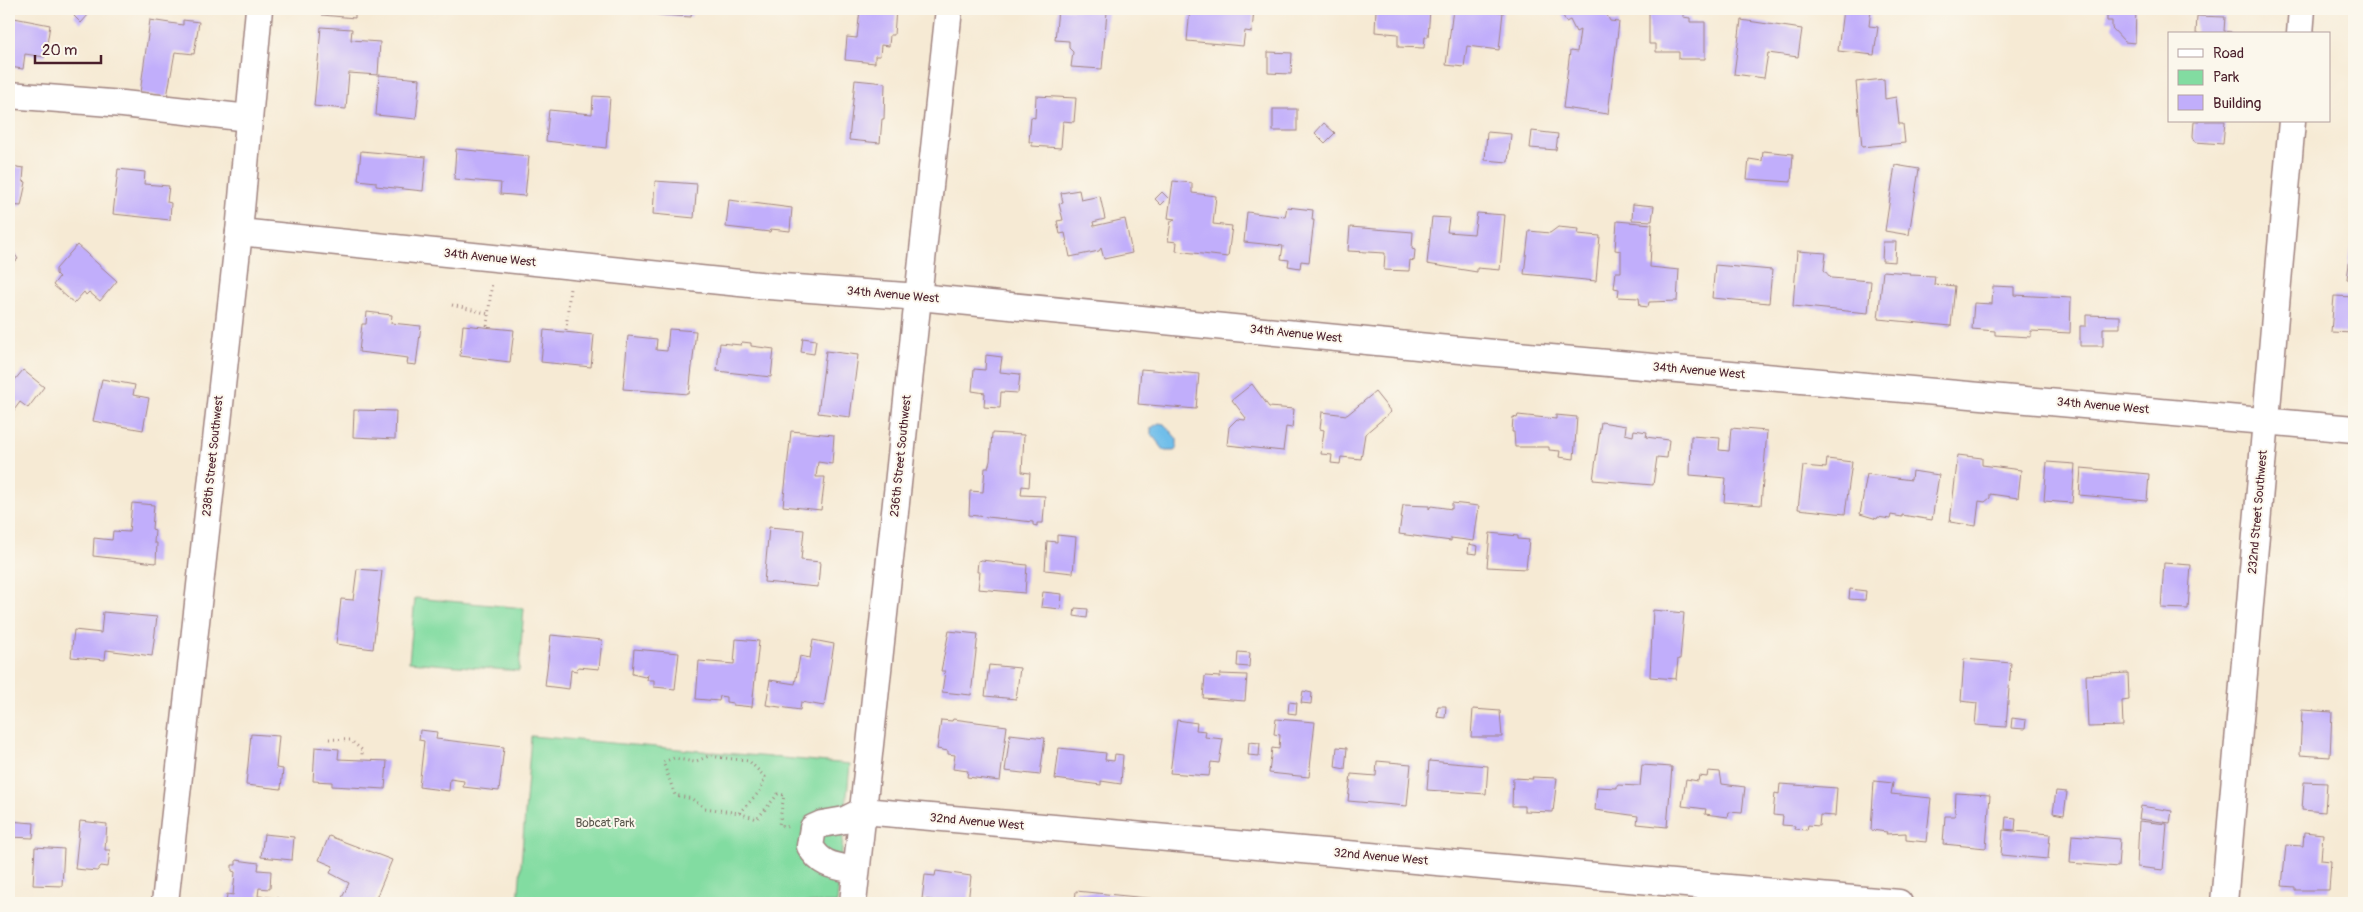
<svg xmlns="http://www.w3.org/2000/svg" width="2363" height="912" font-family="Pangolin,sans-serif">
<rect width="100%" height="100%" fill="#fbf7ec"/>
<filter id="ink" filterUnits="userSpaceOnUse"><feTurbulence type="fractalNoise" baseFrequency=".02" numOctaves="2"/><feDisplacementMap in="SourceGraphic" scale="10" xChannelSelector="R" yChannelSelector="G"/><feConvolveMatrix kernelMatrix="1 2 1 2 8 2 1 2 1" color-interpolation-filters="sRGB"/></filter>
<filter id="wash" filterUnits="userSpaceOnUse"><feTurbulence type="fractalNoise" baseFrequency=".0096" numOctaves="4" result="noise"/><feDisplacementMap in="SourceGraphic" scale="20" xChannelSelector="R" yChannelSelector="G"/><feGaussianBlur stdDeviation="1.12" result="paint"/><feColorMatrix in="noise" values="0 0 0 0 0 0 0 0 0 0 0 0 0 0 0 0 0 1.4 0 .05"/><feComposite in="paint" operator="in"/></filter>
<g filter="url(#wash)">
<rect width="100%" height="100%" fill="#f6ead4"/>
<!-- green -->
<g fill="#82dca1" stroke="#667e66">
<polygon points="415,598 524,608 519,671 409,662"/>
<polygon points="531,736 850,764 837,903 518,903"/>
</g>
<!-- water -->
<polygon fill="#6fbeea" stroke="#5c6e8a" points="1159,423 1164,424 1177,439 1177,447 1174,451 1165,451 1151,434 1151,428"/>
<g id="blocks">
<!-- building -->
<g fill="#c1aefb">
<polygon points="80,9 84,9 89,14 81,23 74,16"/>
<polygon points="323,9 355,9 355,18 322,15"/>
<polygon points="649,9 692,9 691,17 648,14"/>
<polygon points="860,9 896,9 894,35 890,35 889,46 881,45 880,56 875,56 875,63 845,60 847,37 857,38"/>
<polygon points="1058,9 1107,12 1102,69 1071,67 1073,52 1069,48 1069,41 1055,40"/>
<polygon points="1190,9 1254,9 1252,32 1245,31 1243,46 1187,41"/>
<polygon points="1376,9 1430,9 1428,37 1425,37 1424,48 1398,47 1398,34 1375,32"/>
<polygon points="1453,9 1503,12 1499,50 1467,46 1464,67 1446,65"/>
<polygon points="1560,9 1604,9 1610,21 1619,22 1608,114 1563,108 1570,51 1577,52 1580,30 1576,32 1570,20 1566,22"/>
<polygon points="1649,9 1683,9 1683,17 1690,18 1690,22 1705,22 1705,59 1679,59 1679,52 1656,52 1656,44 1649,44"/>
<polygon points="1843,9 1871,9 1869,26 1878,27 1874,55 1838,51"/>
<polygon points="2107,9 2136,9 2135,43 2125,42 2112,28 2112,21 2107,21"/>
<polygon points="2197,16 2225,17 2224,31 2231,32 2231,34 2196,34"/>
<polygon points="9,17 50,25 45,57 25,54 23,69 9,67"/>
<polygon points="150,20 183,25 183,20 199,22 194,54 175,52 167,97 140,93"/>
<polygon points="1741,20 1802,29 1798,57 1768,53 1764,78 1734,74"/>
<polygon points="321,27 352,29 351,40 380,42 378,75 349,73 346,109 314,106"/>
<polygon points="1268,52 1292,53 1291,74 1268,73"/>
<polygon points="379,75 420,79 416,119 376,115"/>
<polygon points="1884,79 1885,99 1896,97 1899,124 1903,124 1905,143 1862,147 1856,82"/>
<polygon points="855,80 885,83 884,119 882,119 880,143 849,140"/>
<polygon points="593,96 610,97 606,148 546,141 549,110 592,114"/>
<polygon points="1036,96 1076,98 1074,122 1063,121 1061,148 1032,146 1032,142 1029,142 1031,117 1035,118"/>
<rect x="1273" y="109" width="24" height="22"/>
<polygon points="2194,121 2225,121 2223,144 2195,142 2193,136"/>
<polygon points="1324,123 1335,133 1325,143 1315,133"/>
<polygon points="1532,131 1558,134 1556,150 1530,148"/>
<polygon points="1487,132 1511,134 1508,162 1485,160"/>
<polygon points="456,149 529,156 525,196 500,194 501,183 454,179"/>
<polygon points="361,151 426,157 423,191 376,186 376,182 358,180"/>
<polygon points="1763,151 1793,154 1791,182 1747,179 1749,159 1762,161"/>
<polygon points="1895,165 1919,169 1909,235 1885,231"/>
<polygon points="9,166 24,168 23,181 26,182 21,206 9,205"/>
<polygon points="118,169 145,172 144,184 169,186 167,202 171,203 170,220 113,214"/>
<polygon points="655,181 697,184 694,218 653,214"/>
<polygon points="1173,181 1192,183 1192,193 1216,196 1213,224 1232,226 1228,257 1176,251 1177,242 1168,241 1171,221 1175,219 1168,218"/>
<polygon points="1079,190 1081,200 1100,196 1105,219 1093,222 1094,226 1125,219 1132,253 1104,259 1101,248 1099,251 1070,257 1065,233 1060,234 1057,221 1063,220 1059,204 1063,203 1061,193"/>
<polygon points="1162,192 1168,198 1161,205 1155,199"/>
<polygon points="729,200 792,208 790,231 771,229 770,232 726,227"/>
<polygon points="1633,204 1654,206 1652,221 1632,220"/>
<polygon points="1287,207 1313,210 1312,220 1314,220 1309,262 1301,261 1300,268 1288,266 1289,260 1281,259 1283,246 1244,242 1247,212 1285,217"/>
<polygon points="1477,213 1505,215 1500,270 1477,268 1477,272 1427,264 1432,217 1449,218 1447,232 1474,234"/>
<polygon points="1617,221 1652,224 1650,267 1679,270 1677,301 1649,302 1648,307 1640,306 1639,298 1618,297 1619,289 1614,288 1616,272 1621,272 1621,251 1615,250"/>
<polygon points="1350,227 1413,232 1412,249 1415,250 1414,261 1410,260 1409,271 1384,270 1385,253 1348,251"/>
<polygon points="1558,227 1579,229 1578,234 1600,236 1596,281 1524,274 1529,231 1550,233"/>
<polygon points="2353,235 2354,235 2354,280 2347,279"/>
<polygon points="1883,242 1896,242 1895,262 1882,261"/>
<polygon points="77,245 117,281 100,301 89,292 86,295 84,292 74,303 53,285 59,277 56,274 56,269"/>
<polygon points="9,246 18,259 9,266"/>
<polygon points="1797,251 1826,253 1824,270 1831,278 1871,281 1868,313 1793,306"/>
<polygon points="1715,265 1772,270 1769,303 1712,298"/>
<polygon points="1883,271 1910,273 1909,275 1935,276 1934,284 1955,286 1951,326 1878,319"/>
<polygon points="1993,286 2014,287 2014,295 2071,298 2070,333 2031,331 2031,337 1995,335 1995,331 1972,329 1974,303 1992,304"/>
<polygon points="2334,296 2354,297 2354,333 2331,332"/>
<polygon points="367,312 392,315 391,323 421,326 416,365 407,364 408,358 359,352 362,324 366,324"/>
<polygon points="2086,315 2120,316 2120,328 2103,328 2103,346 2080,346 2080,326 2086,326"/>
<polygon points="463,325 514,330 510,362 460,356"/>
<polygon points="669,329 696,331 689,394 623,389 628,336 657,339 656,350 667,351"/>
<polygon points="544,330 594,335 591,367 541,362"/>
<polygon points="803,338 816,340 814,354 801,352"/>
<polygon points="742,342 751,343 751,346 774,349 771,377 717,371 720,343 741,345"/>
<polygon points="826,351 858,355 850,417 818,413"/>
<polygon points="986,355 1002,357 1000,372 1020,374 1018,393 1001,392 1000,408 984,407 985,393 972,391 974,369 985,370"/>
<polygon points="1141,369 1199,374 1196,409 1138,404"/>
<polygon points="23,370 44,387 28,408 20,402 9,417 9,377 14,381"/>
<polygon points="102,379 135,385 133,395 149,398 143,430 93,421"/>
<polygon points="1252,384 1269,407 1294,409 1292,428 1286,427 1283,451 1227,445 1229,427 1237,419 1245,420 1246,418 1232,400"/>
<polygon points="1375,392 1391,412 1365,434 1361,459 1341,457 1340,464 1331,463 1332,455 1321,454 1324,430 1320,429 1322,412 1347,415"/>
<polygon points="354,410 396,411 395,439 353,437"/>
<polygon points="1518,415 1556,419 1556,415 1577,417 1574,459 1559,457 1560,451 1549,450 1549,447 1515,447 1514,432 1512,432 1513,417 1517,418"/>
<polygon points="1601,422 1626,426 1625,434 1633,436 1634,430 1647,432 1646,437 1669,440 1667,458 1657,457 1653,485 1593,480"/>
<polygon points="1731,428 1767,431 1761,505 1724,502 1726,478 1690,475 1691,436 1720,438 1719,450 1729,451"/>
<polygon points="791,431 834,435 832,464 818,462 816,477 825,477 821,510 783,506"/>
<polygon points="992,433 1024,435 1022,472 1030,473 1029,487 1022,486 1021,495 1045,496 1043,523 1037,523 1037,526 1033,525 1033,522 969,515 970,491 983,492 985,468 988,468 990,461"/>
<polygon points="1958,455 1982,458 1982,465 2021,470 2018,498 1990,494 1990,498 1985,502 1979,501 1976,526 1950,522"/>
<polygon points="1827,459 1852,462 1845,514 1798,509 1803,466 1826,468"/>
<polygon points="2047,462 2075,464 2072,503 2044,501"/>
<polygon points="2081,468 2149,474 2147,501 2079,495"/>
<polygon points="1912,471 1939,475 1932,520 1902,515 1902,517 1891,515 1890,519 1878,517 1877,519 1860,514 1867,474 1911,480"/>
<polygon points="132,503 154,505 152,529 155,530 154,543 157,543 156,563 93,556 94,538 112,540 113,531 129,532"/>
<polygon points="1452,503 1479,506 1474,541 1451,538 1451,541 1399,534 1403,505 1429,506 1429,509 1431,506 1452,509"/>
<polygon points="769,527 804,530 801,560 820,562 818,587 764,582"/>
<polygon points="1490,533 1518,536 1518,539 1529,540 1526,569 1487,567"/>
<polygon points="1057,535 1076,537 1073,573 1045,570 1047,541 1057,542"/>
<polygon points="1469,544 1478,546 1477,554 1468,553"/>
<polygon points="981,560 1027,565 1025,593 978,589 980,572 977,572 978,561"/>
<polygon points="2164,563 2191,565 2188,609 2161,608"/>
<polygon points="357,569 382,571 373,649 336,644 341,599 353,600"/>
<polygon points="1850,589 1866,591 1865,600 1849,599"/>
<polygon points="1043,592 1062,594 1061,609 1041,607"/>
<polygon points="1075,608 1088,609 1087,618 1074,616"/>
<polygon points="1653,610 1684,613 1680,659 1678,659 1676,679 1650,677"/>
<polygon points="103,612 157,617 152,656 106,650 105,660 71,657 74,630 101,633"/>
<polygon points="949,631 978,634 971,695 942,692 945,671 941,671"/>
<polygon points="551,635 602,640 599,669 578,667 577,671 571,670 569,689 545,686"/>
<polygon points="736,639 759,641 752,707 733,705 733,703 726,702 726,697 720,696 719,701 696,699 699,661 734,664"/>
<polygon points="813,640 834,644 824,706 801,702 800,710 766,705 770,680 795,684 800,656 810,658"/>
<polygon points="634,649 679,653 675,689 654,687 654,680 647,680 648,674 645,677 632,674"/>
<polygon points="1238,652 1250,653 1249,667 1237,666"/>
<polygon points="1964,659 2011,663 2006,727 1975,725 1977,703 1961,701"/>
<polygon points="989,665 1020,668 1016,699 985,696"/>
<polygon points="2128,673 2129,700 2122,701 2123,726 2088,727 2086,675"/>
<polygon points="1220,674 1247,675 1245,701 1203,698 1205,676 1220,677"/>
<polygon points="1303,691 1312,693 1311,704 1301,703"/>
<polygon points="1289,702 1297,703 1296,714 1288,713"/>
<polygon points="1438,706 1446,706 1445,718 1437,717"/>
<polygon points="1473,709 1500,711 1502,737 1471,737"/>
<polygon points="2302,710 2332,712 2330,757 2300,755"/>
<polygon points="2012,718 2026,720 2025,729 2011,728"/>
<polygon points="953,719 1007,726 1000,781 967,777 968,771 953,769 955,755 948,754 948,751 937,749 941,720 952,721"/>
<polygon points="1276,719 1315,722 1309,777 1269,773 1272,748 1279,749 1280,735 1274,734"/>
<polygon points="1177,720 1197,723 1196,730 1206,731 1205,737 1223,739 1219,763 1211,762 1209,776 1170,773"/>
<polygon points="420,730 437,732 436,739 504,747 499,791 463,787 464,781 450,779 449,791 419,787 424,741 419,740"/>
<polygon points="251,734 279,736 276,768 283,769 281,789 246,785"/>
<polygon points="1010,734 1045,738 1040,775 1005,771"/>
<polygon points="1249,742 1260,743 1259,756 1248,755"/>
<polygon points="315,747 339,749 338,759 387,761 385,789 332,786 332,782 313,781"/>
<polygon points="1337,747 1347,748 1345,769 1335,767"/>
<polygon points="1059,748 1106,753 1105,760 1114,761 1115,754 1123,755 1121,784 1101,781 1101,785 1055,779"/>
<polygon points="1377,761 1411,764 1407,806 1348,801 1351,774 1376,776"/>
<polygon points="1429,761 1488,766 1486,794 1427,790"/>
<polygon points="1642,765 1672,767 1667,827 1637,824 1638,816 1595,810 1597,787 1617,788 1617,785 1640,786"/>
<polygon points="1708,771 1720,772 1722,784 1745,787 1742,813 1729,812 1728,817 1705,814 1706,809 1682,806 1686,779 1698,781 1699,776 1707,777"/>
<polygon points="1532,777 1557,778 1553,812 1524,811 1524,806 1512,806 1513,778 1533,779"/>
<polygon points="1874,781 1893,783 1891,794 1931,798 1926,842 1906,840 1906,833 1886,834 1887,832 1871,830"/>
<polygon points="2304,782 2327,783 2325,812 2302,810"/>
<polygon points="1780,784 1837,788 1835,816 1820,815 1819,826 1808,825 1807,830 1794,829 1795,826 1782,825 1783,816 1773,815 1775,793 1779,794"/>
<polygon points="2056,791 2067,792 2064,815 2053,813"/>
<polygon points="1956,793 1990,795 1986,848 1943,844 1945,816 1955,816"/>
<polygon points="2141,806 2172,811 2170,823 2139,819"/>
<polygon points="2006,817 2016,818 2015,830 2005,829"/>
<polygon points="9,821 34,823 33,838 9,837"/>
<polygon points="80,821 107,824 105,850 110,850 108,867 101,866 97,871 75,869"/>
<polygon points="2139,821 2167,824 2163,870 2137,867"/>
<polygon points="2003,830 2050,834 2048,859 2001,855"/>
<polygon points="2304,832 2323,834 2321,860 2331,861 2329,890 2295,890 2295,887 2282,886 2286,845 2303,846"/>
<polygon points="264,834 294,837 292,860 261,857"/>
<polygon points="2072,835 2120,839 2118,867 2070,863"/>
<polygon points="329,836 392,860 374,903 355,903 342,898 349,883 330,873 333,866 319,860"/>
<polygon points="35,847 64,849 62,886 33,885"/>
<polygon points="236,860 259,863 258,870 271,871 270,889 259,888 258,896 278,898 278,903 226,903 227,894 233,895 235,872 232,871 232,865 236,865"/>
<polygon points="936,871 971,876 968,903 937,903 937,901 922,899 925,875 935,876"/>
<polygon points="1076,891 1157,899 1157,903 1075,903"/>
</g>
</g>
</g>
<g filter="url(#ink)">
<use href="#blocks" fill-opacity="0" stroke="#a08480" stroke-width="1"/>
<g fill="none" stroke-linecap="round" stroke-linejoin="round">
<defs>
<g id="minor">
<polyline points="2300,34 2302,9"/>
<polyline points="9,95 123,104 249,118"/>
<polyline points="239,232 769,286 919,297 1438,348 2354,429"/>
<path d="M856 870C835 866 821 866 810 846L813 828 822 824 845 820 863 811 1899 903"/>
<polyline points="165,903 239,232 259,9"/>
<polyline points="853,903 949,9"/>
<polyline points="2224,903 2292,121"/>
</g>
</defs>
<!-- minor casing -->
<use href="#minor" stroke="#a08480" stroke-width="29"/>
<!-- path -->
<g stroke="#a08480" stroke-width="3" stroke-dasharray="1 4" stroke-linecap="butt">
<polyline points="452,305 489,314"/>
<polyline points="487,326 492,282"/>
<polyline points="566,330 570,288"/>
<polyline points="329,739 350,740 362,750 362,757"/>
<polyline points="739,813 760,791 765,777 749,761 709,756 694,762 674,758 663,762 675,795 692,799 705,808 739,813 757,819 778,794 784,795 779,825 789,827"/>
</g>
<!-- minor -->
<use href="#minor" stroke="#fff" stroke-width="26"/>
</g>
</g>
<g text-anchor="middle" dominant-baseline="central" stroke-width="4" stroke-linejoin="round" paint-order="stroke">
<!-- street labels -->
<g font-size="12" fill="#4a1f2b" stroke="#fbf7ec">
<text transform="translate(490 258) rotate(6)">34th Avenue West</text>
<text transform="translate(893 295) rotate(5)">34th Avenue West</text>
<text transform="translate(1296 334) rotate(6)">34th Avenue West</text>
<text transform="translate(1699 371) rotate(5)">34th Avenue West</text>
<text transform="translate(2103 406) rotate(5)">34th Avenue West</text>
<text transform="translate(213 456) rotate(-84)">238th Street Southwest</text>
<text transform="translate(901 456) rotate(-84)">236th Street Southwest</text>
<text transform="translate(2258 512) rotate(-85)">232nd Street Southwest</text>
<text transform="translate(977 822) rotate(5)">32nd Avenue West</text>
<text transform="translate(1381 857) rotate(5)">32nd Avenue West</text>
</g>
<!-- park labels -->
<g font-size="12" fill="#5b584e" stroke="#fbf7ec">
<text x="605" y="823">Bobcat Park</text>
</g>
</g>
<!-- margin -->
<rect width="2363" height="912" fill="none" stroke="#fbf7ec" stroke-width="30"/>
<!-- legend -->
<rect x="2168" y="32" width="162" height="90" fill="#fbf7ec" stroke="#b4a19f"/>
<rect x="2178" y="49" width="25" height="8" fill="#ffffff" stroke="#b4a19f"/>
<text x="2213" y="58" font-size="15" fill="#4a1f2b">Road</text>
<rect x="2178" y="70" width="25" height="15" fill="#82dca1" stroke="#b4a19f"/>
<text x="2213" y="82" font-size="15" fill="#4a1f2b">Park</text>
<rect x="2178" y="95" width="25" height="15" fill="#c1aefb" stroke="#b4a19f"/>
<text x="2213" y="108" font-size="15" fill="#4a1f2b">Building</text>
<!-- scale -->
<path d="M35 55v8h66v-8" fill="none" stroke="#4a1f2b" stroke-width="2.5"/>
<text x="42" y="55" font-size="15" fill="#4a1f2b" stroke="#fbf7ec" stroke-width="4" paint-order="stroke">20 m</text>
</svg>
